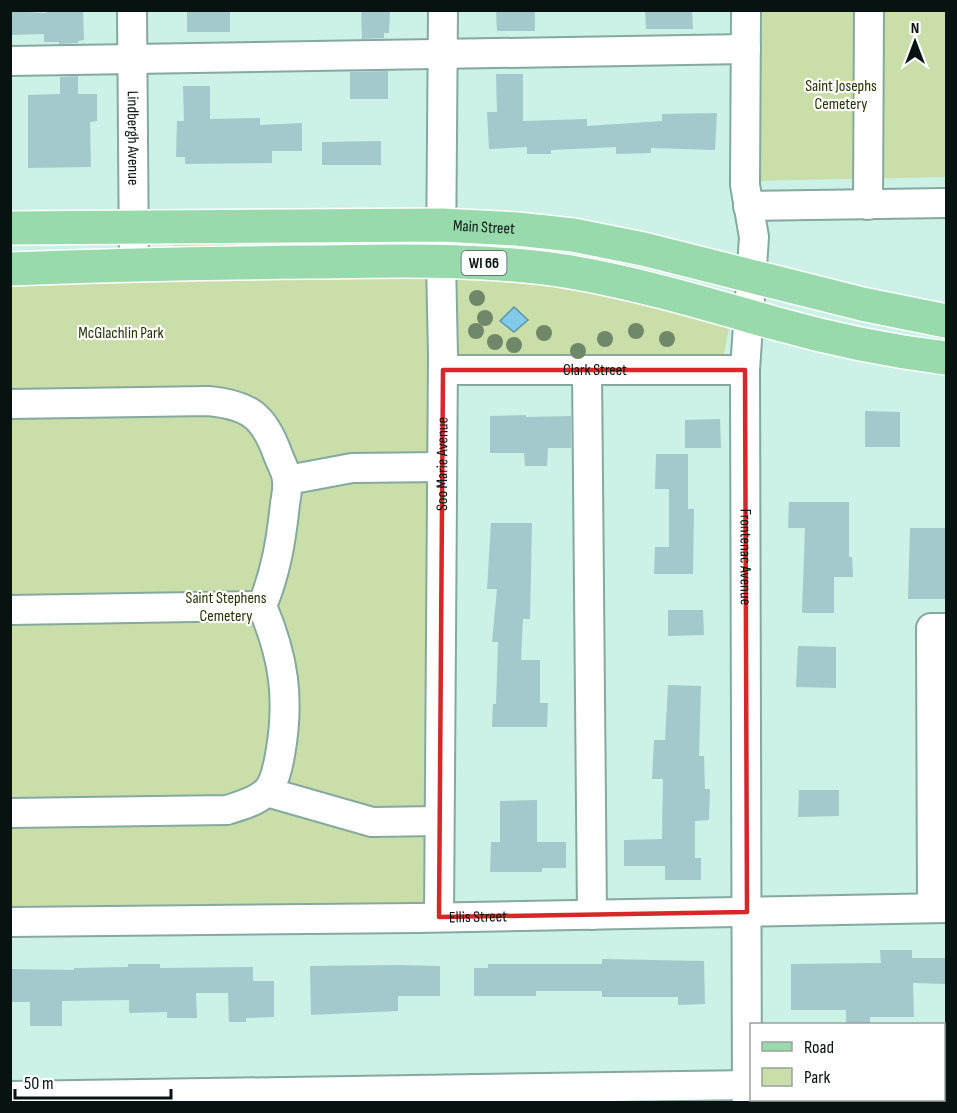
<svg xmlns="http://www.w3.org/2000/svg" width="957" height="1113" font-family="'Sofia Sans Condensed',sans-serif">
<rect width="100%" height="100%" fill="#ccf1e6"/>
<!-- green -->
<g fill="#cadeaa">
<polygon points="757,11 946,11 946,177 756,181"/>
<path d="M156 238 266 239C231 244 188 258 156 238Z"/>
<polygon points="134,277 476,277 524,281 615,295 723,322 729,329 724,354 470,359 443,382 439,917 11,919 11,283"/>
</g>
<!-- water -->
<polygon fill="#81caea" stroke="#5c93a9" stroke-width="1.5" points="514,307 528,320 514,332 500,321"/>
<!-- building -->
<g fill="#a3c9cc">
<polygon points="46,10 83,10 84,40 78,41 78,43 59,44 59,42 44,42 44,34 10,35 10,11 46,13"/>
<rect x="187" y="10" width="43" height="22"/>
<polygon points="361,10 390,10 389,33 384,33 384,38 362,39"/>
<polygon points="496,10 535,10 535,31 497,31"/>
<polygon points="645,10 692,10 693,29 646,29"/>
<polygon points="388,71 388,99 350,99 350,72"/>
<polygon points="496,74 523,74 523,121 587,119 587,126 662,121 662,114 717,113 715,150 651,148 651,153 616,154 616,147 551,150 551,154 527,154 527,147 489,149 487,112 497,112"/>
<polygon points="78,76 78,94 97,94 97,121 90,122 91,167 28,168 28,95 60,94 60,77"/>
<polygon points="183,86 210,86 210,119 260,118 260,125 302,123 302,151 272,151 272,163 185,164 185,157 176,157 177,121 184,121"/>
<polygon points="381,141 381,165 322,165 322,142"/>
<polygon points="865,411 900,412 900,447 865,447"/>
<polygon points="526,415 526,417 571,416 571,448 548,448 547,466 525,466 524,453 490,453 490,416"/>
<polygon points="720,419 721,448 685,448 685,420"/>
<polygon points="656,454 688,454 688,509 694,509 693,574 654,574 655,547 669,547 669,489 655,489"/>
<polygon points="789,502 849,502 849,557 852,557 853,577 834,577 834,613 802,613 805,528 788,528"/>
<polygon points="491,523 532,523 530,619 523,619 521,660 540,660 540,703 548,703 547,727 492,727 493,704 496,704 498,642 492,642 497,589 487,589"/>
<polygon points="910,528 946,528 946,599 908,599"/>
<polygon points="668,610 703,610 704,635 668,636"/>
<polygon points="798,646 836,647 836,688 796,687"/>
<polygon points="668,685 701,686 699,756 704,756 705,789 710,789 709,820 695,821 695,858 701,858 701,880 665,880 665,866 624,866 624,840 662,839 663,779 652,779 654,740 665,740"/>
<polygon points="799,790 839,790 839,816 798,817"/>
<polygon points="537,800 537,842 566,842 566,868 542,868 542,872 490,872 491,842 500,842 500,801"/>
<polygon points="880,950 912,950 912,958 946,958 946,984 913,983 914,1017 870,1017 870,1024 846,1024 846,1010 791,1010 791,964 881,963"/>
<polygon points="602,959 704,961 705,1004 678,1005 678,997 602,997 602,991 536,991 536,996 474,996 474,968 488,968 488,964 602,964"/>
<polygon points="128,964 160,964 160,968 253,967 253,981 274,981 274,1017 246,1018 246,1022 229,1022 228,993 196,993 197,1018 167,1018 167,1012 129,1013 129,1000 62,1001 62,1026 30,1026 30,1002 10,1002 10,969 74,970 74,968 128,967"/>
<polygon points="397,965 440,966 440,996 398,996 398,1011 311,1015 310,966"/>
</g>
<g fill="none" stroke-linecap="round" stroke-linejoin="round">
<defs>
<g id="minor">
<path id="s1" d="M132 10 134 264"/>
<path id="s2" d="M746 10 745 185 754 237 745 370 747 1102"/>
<polyline points="10,61 746,49"/>
<polyline points="868,205 869,10"/>
<polyline points="748,206 946,203"/>
<path id="s3" d="M443 370H745"/>
<polyline points="587,370 592,915"/>
<path d="M10 404 208 401C250 405 264 416 278 455 281 463 287 473 287 481 288 488 286 497 285 504 281 541 276 572 262 606 284 657 290 700 280 755 278 766 274 786 265 793 255 802 240 806 227 810L10 813"/>
<polyline points="288,480 352,468 442,467"/>
<polyline points="10,610 262,606"/>
<polyline points="267,792 372,822 439,821"/>
<polyline points="932,908 931,628 946,628"/>
<path id="s4" d="M439 917 443 356 441 260 443 10"/>
<path id="s5" d="M10 922 417 918 946 908"/>
<polyline points="10,1096 752,1085"/>
</g>
<g id="major">
<path id="s6" d="M10 228 442 225 517 229 573 235 643 249 862 304 946 321"/>
<path d="M10 269C110 265 210 263 310 262 397 261 485 258 571 272 640 284 707 304 774 323 830 339 889 351 946 358"/>
</g>
</defs>
<!-- minor casing -->
<use href="#minor" stroke="#86a99f" stroke-width="32"/>
<!-- major casing -->
<use href="#major" stroke="#fff" stroke-width="36"/>
<!-- minor -->
<use href="#minor" stroke="#fff" stroke-width="28"/>
<!-- major -->
<use href="#major" stroke="#98daac" stroke-width="33"/>
</g>
<!-- trees -->
<g fill="#708769">
<circle cx="477" cy="298" r="8"/>
<circle cx="485" cy="318" r="8"/>
<circle cx="476" cy="331" r="8"/>
<circle cx="636" cy="331" r="8"/>
<circle cx="544" cy="333" r="8"/>
<circle cx="605" cy="339" r="8"/>
<circle cx="667" cy="339" r="8"/>
<circle cx="495" cy="342" r="8"/>
<circle cx="514" cy="345" r="8"/>
<circle cx="578" cy="351" r="8"/>
</g>
<!-- marked area -->
<path fill="none" stroke="#d62828" stroke-width="4.5" stroke-linejoin="round" d="M443 370H745L747 912 439 917Z"/>
<g text-anchor="middle" dominant-baseline="central" stroke-width="4.5" stroke-linejoin="round" paint-order="stroke">
<!-- shield labels -->
<rect fill="#fff" stroke="#515a58" stroke-width="1.5" x="461.5" y="251" width="45" height="24" rx="4.5"/>
<g font-size="15" font-weight="bold" fill="#061310">
<text x="484" y="263">WI 66</text>
</g>
<!-- park labels -->
<g font-size="16" fill="#243103" stroke="#fff">
<text x="841" y="86">Saint Josephs<tspan x="841" dy="18">Cemetery</tspan></text>
<text x="121" y="333">McGlachlin Park</text>
<text x="226" y="598">Saint Stephens<tspan x="226" dy="18">Cemetery</tspan></text>
</g>
<!-- street labels -->
<g font-size="16" fill="#061310" stroke="#fff">
<text stroke="none"><textPath href="#s1" startOffset="128">Lindbergh Avenue</textPath></text>
<text stroke="none"><textPath href="#s6" startOffset="474">Main Street</textPath></text>
<text stroke="none"><textPath href="#s3" startOffset="152">Clark Street</textPath></text>
<text stroke="none"><textPath href="#s4" startOffset="453">Soo Marie Avenue</textPath></text>
<text stroke="none"><textPath href="#s2" startOffset="548">Frontenac Avenue</textPath></text>
<text stroke="none"><textPath href="#s5" startOffset="468">Ellis Street</textPath></text>
</g>
</g>
<!-- border -->
<rect width="957" height="1113" fill="none" stroke="#061310" stroke-width="24"/>
<!-- legend -->
<rect x="750" y="1023" width="195" height="78" fill="#ffffff" stroke="#9ba19f" stroke-width="1.5"/>
<rect x="762" y="1042" width="30" height="9" fill="#98daac" stroke="#9ba19f" stroke-width="1.5"/>
<text x="804" y="1053" font-size="18" fill="#061310">Road</text>
<rect x="762" y="1068" width="30" height="18" fill="#cadeaa" stroke="#9ba19f" stroke-width="1.5"/>
<text x="804" y="1083" font-size="18" fill="#061310">Park</text>
<!-- north arrow -->
<g transform="translate(915 42)" stroke="#ffffff" stroke-width="4.5" paint-order="stroke">
<path d="M0-4.5L10 22L0 15L-10 22Z" fill="#061310"/>
<text y="-9" font-size="16" font-weight="bold" text-anchor="middle" fill="#061310">N</text>
</g>
<!-- scale -->
<path d="M15 1089v9h156v-9" fill="none" stroke="#061310" stroke-width="3"/>
<text x="24" y="1089" font-size="18" fill="#061310" stroke="#ffffff" stroke-width="4.5" paint-order="stroke">50 m</text>
</svg>
